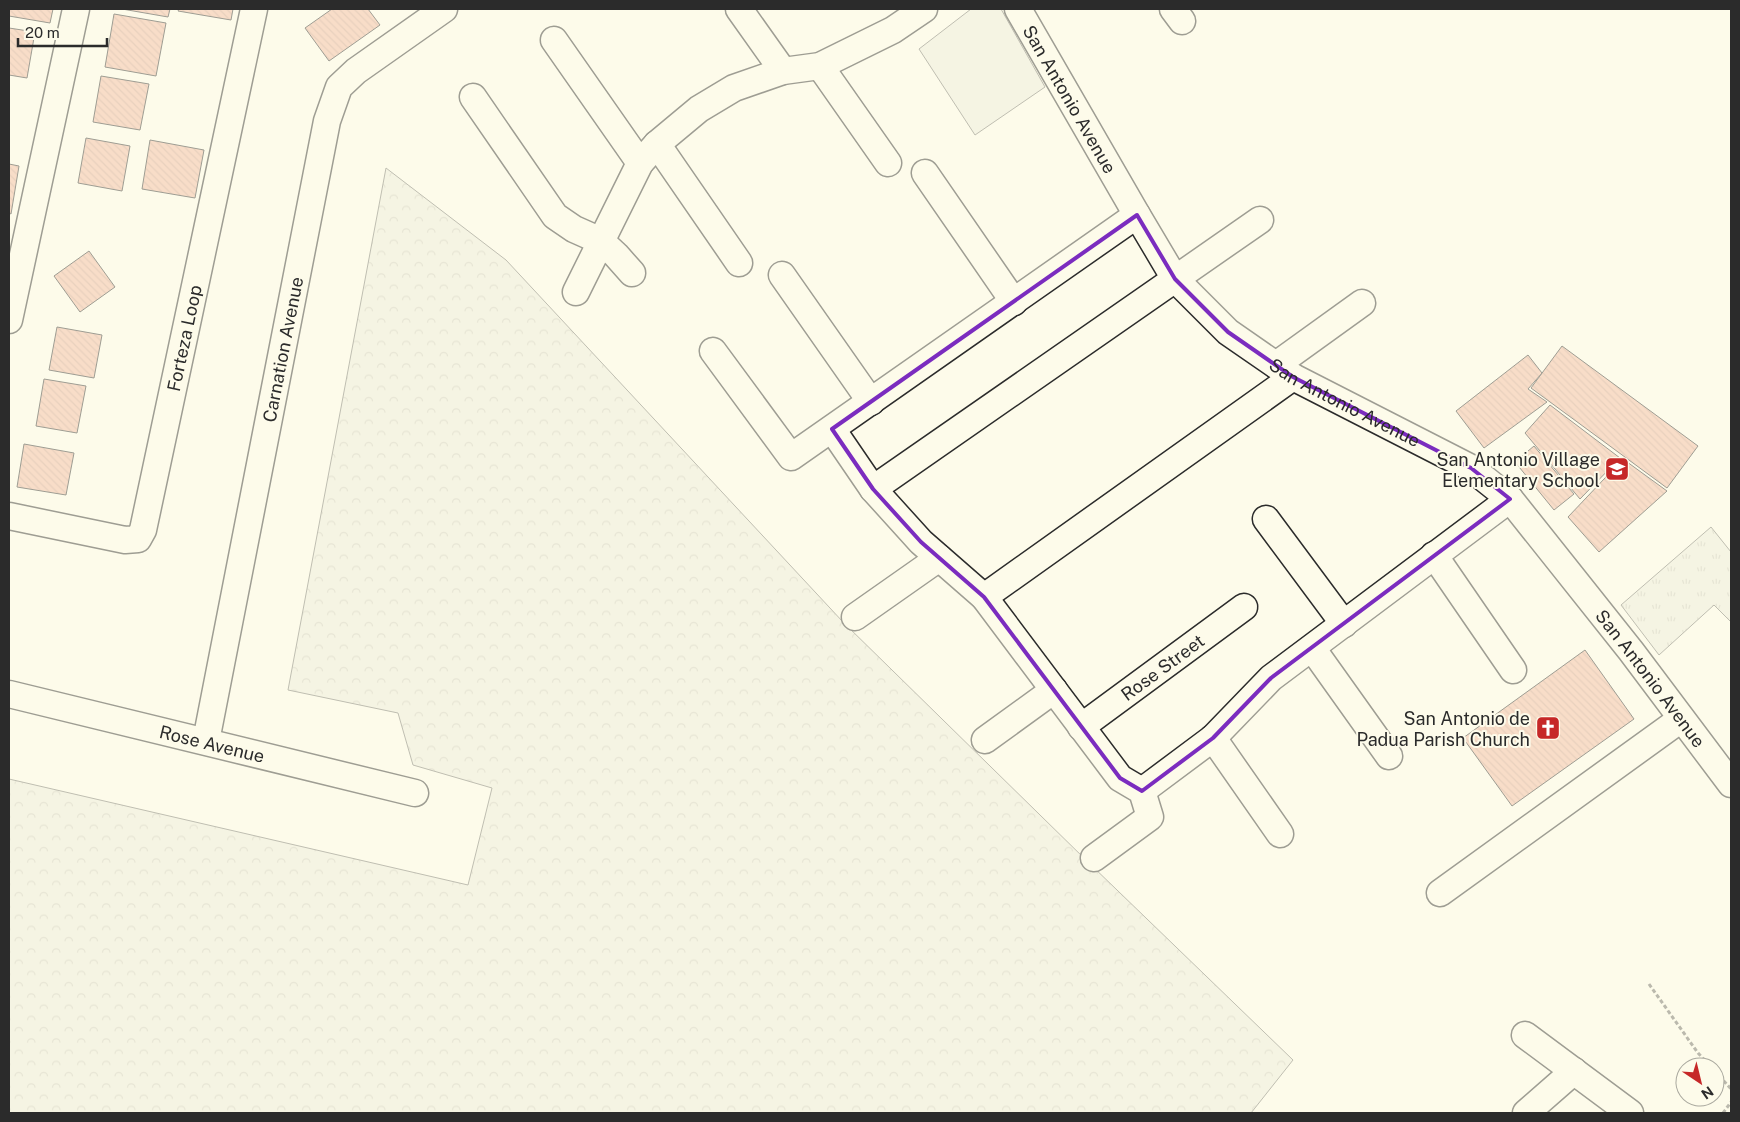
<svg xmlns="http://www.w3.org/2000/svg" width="1740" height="1122" font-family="'Public Sans',sans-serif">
<defs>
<pattern id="grass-tufts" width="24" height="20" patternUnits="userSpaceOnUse" patternTransform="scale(1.25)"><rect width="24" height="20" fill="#ecebdb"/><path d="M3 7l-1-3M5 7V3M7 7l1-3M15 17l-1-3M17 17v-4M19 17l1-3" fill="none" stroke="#cbcabc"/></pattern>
<pattern id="forest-crowns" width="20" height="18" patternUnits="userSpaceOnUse" patternTransform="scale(1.25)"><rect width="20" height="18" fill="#ecebdb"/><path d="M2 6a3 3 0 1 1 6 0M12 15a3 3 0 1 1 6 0" fill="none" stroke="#cbcabc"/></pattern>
<pattern id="building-back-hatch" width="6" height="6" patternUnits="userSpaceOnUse" patternTransform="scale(1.25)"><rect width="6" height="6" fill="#f2b8a0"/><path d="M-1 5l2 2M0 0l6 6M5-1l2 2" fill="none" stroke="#d09e8a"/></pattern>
</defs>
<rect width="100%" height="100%" fill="#fdfbea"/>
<!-- grass -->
<polygon fill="url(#grass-tufts)" stroke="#74746e" points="1711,527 1731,552 1731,622 1714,605 1659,655 1621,605"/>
<!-- forest -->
<polygon fill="url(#forest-crowns)" stroke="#74746e" points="386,168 506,260 843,622 1088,862 1293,1060 1251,1113 9,1113 9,779 468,885 492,788 413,765 398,713 288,690"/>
<!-- parking -->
<polygon fill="#eceadb" stroke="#74746e" points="971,9 1001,9 1045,87 975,135 919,49"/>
<!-- building -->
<g fill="url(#building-back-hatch)" stroke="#2b2b2b">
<polygon points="9,9 53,9 50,23 9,16"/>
<polygon points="122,9 170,9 168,17"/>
<polygon points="179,9 233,9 231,20 178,11"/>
<polygon points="332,9 368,9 380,25 329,61 305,28"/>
<polygon points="114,14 166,23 156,76 105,67"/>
<polygon points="9,28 35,32 27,78 9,75"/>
<polygon points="101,76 149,84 140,130 93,122"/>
<polygon points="86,138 130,146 122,191 78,183"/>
<polygon points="150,140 204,150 195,198 142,189"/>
<polygon points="9,164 19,166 11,214 9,213"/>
<polygon points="89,251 115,287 80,312 54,276"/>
<polygon points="57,327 102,335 94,378 49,370"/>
<polygon points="1562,346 1698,446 1667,488 1531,388"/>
<polygon points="1528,355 1542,373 1528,389 1547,402 1484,448 1456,411"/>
<polygon points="44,379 86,386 77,433 36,426"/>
<polygon points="1550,405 1620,458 1580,499 1525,433"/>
<polygon points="24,444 74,453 66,495 17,487"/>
<polygon points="1534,446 1574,494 1554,510 1515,462"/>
<polygon points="1623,459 1667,491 1599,552 1568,517"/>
<polygon points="1585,650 1634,719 1512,806 1463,738"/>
</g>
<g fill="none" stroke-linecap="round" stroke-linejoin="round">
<defs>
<g id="street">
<polyline points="739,9 783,71"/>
<path id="s1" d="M1018 9 1137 215 1175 279 1228 332 1293 377 1471 468 1510 499 1631 651 1731 784"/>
<polyline points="1173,9 1182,21"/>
<polyline points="554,40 640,163"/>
<polyline points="820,66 888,163"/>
<polyline points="473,97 555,216 574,229 601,241 616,255 632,273"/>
<polyline points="657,144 739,263"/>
<polyline points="925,173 1014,302"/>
<polyline points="782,275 871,402"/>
<polyline points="576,292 640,163 657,144 699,109 734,88 783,71 820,66 893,30 924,9"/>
<polyline points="9,320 76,9"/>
<polyline points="713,351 791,457 1137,215"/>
<polyline points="1276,365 1362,303"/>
<polyline points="832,429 873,489 921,542 984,597 1120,778 1142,791 1150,817 1094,858"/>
<polyline points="873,489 1260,220"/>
<path id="s2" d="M9 516 125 540 138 539 143 530 254 9"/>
<polyline points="1266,519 1344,624"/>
<polyline points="1434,555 1513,670"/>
<polyline points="984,597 1293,377"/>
<polyline points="855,617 939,558"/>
<polyline points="1312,648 1389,756"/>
<path id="s3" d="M9 694 415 793"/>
<path id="s4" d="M1081 727 1244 607"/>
<polyline points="1213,738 1280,834"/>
<polyline points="985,740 1054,690"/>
<path id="s5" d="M206 741 327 121 339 87 356 71 444 9"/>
<polyline points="1142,791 1213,738 1271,678 1510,499"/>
<polyline points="1440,893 1681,719"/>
<polyline points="1525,1035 1630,1113"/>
<polyline points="1526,1113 1574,1071"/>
</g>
</defs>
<!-- street casing -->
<use href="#street" stroke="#2b2b2b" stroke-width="29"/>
<!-- path -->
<g stroke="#6a6964" stroke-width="3" stroke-dasharray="4 2.5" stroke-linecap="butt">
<polyline points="1649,984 1698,1053 1711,1067"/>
<polyline points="1715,1071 1731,1089"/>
<polyline points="1723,1113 1731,1102"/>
</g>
<!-- street -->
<use href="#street" stroke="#fdfbea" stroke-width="26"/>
</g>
<!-- marked area -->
<path d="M0 0H1740V1122H0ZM1137 215 1175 279 1228 332 1293 377 1471 468 1510 499 1271 678 1213 738 1142 791 1120 778 984 597 921 542 873 489 832 429Z" fill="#fdfbea" fill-opacity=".55" fill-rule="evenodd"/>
<path fill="none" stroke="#7b2cbf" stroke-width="4" stroke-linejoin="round" d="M1137 215 1175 279 1228 332 1293 377 1471 468 1510 499 1271 678 1213 738 1142 791 1120 778 984 597 921 542 873 489 832 429Z"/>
<!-- icons -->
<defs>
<symbol id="school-square" viewBox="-11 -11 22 22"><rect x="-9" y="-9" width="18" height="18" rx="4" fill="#c62828" stroke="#fdfbea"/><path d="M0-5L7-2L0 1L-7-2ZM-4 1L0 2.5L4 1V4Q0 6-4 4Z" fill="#fff"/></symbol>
<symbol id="church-square" viewBox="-11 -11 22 22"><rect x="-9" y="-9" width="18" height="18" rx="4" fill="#c62828" stroke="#fdfbea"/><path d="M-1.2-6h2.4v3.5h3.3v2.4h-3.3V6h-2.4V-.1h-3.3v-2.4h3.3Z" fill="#fff"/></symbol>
</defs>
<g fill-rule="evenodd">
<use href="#school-square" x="1603" y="455" width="28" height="28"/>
<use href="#church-square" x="1534" y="714" width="28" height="28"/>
</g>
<g text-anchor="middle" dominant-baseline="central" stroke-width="4" stroke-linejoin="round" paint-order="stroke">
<!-- street labels -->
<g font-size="18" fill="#2b2b2b" stroke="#fdfbea">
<text stroke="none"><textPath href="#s1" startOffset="104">San Antonio Avenue</textPath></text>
<text stroke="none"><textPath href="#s2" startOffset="338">Forteza Loop</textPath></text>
<text stroke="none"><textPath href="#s5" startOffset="399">Carnation Avenue</textPath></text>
<text stroke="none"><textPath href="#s1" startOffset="524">San Antonio Avenue</textPath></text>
<text stroke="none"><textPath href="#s4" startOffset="101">Rose Street</textPath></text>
<text stroke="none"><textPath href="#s1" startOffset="944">San Antonio Avenue</textPath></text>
<text stroke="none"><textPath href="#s3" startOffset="209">Rose Avenue</textPath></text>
</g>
<!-- poi labels -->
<g font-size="18" fill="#2b2b2b" stroke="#fdfbea" text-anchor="end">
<text x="1600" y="459">San Antonio Village<tspan x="1600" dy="21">Elementary School</tspan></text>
<text x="1530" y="718">San Antonio de<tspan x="1530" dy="21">Padua Parish Church</tspan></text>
</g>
</g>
<!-- border -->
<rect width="1740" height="1122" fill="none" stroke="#2b2b2b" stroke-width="20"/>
<!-- north arrow -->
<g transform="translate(1700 1082) rotate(145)"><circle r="24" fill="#fdfbea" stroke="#a9a89e"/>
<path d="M0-4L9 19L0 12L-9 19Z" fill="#c62828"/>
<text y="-8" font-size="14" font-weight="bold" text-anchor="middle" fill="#2b2b2b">N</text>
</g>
<!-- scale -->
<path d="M18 38v8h89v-8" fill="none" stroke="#2b2b2b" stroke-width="2.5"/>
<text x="25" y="38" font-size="15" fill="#2b2b2b" stroke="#fdfbea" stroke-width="4" paint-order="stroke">20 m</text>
</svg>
